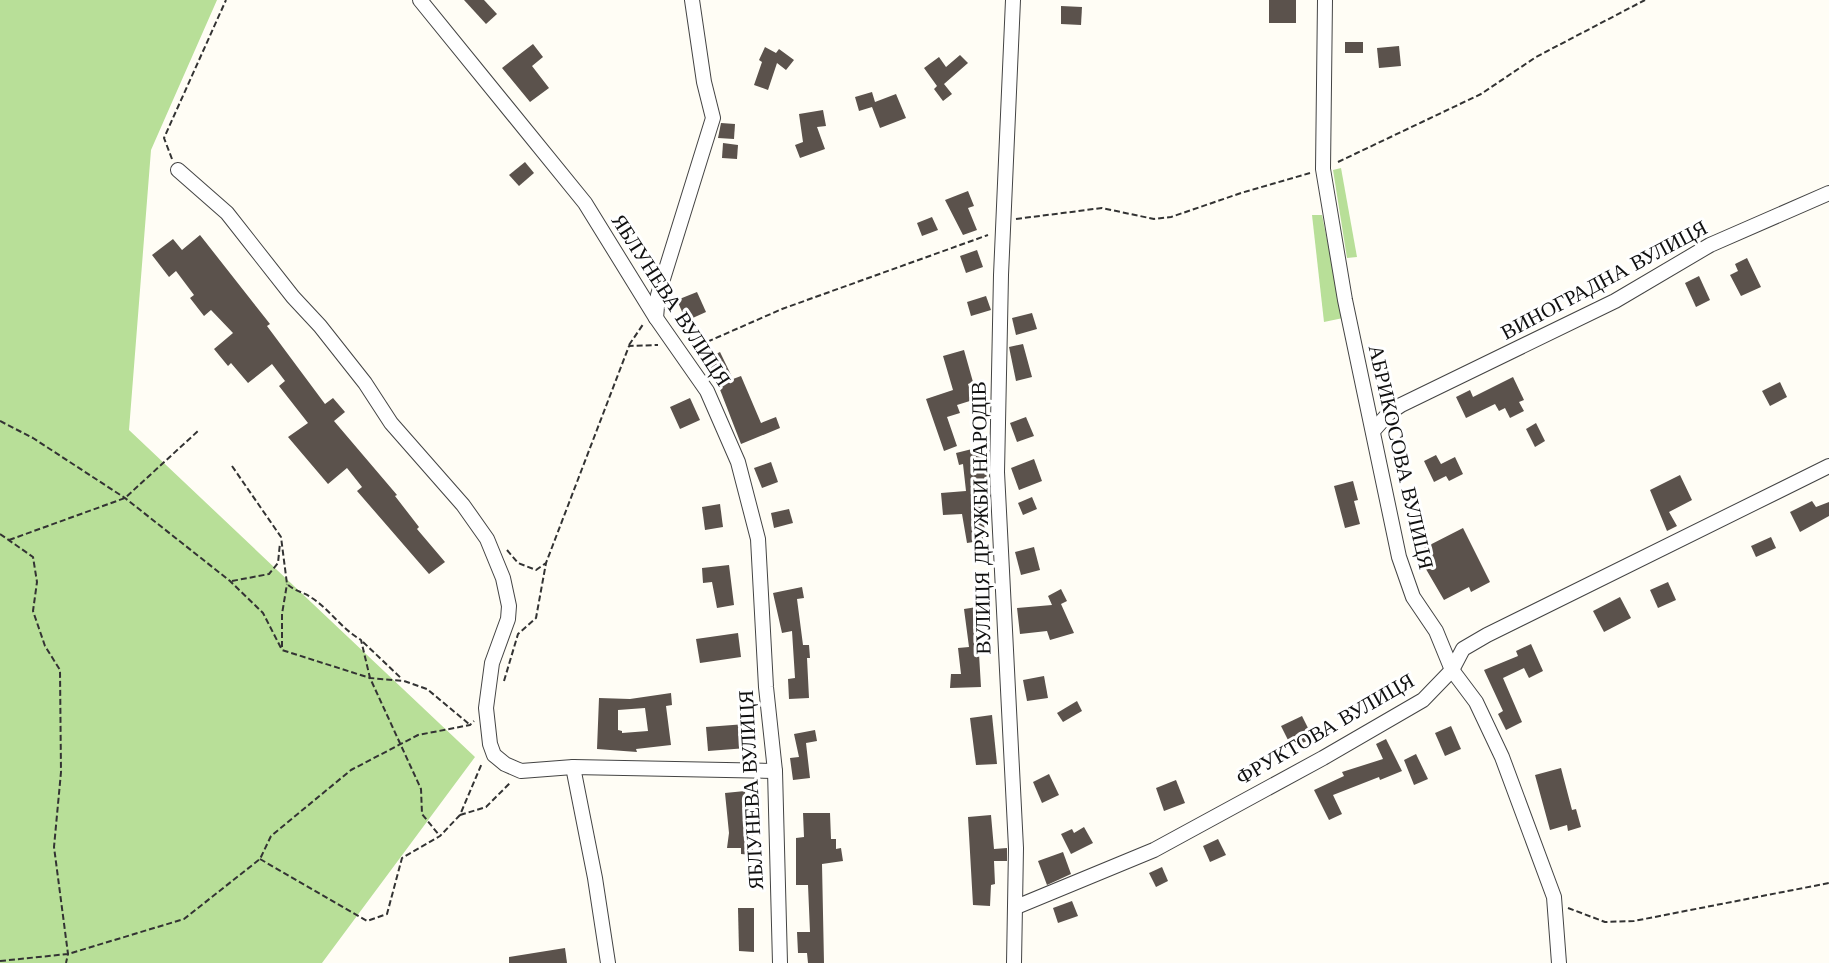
<svg xmlns="http://www.w3.org/2000/svg" width="1829" height="963" font-family="'Libre Baskerville',serif">
<rect width="100%" height="100%" fill="#fffdf5"/>
<!-- forest -->
<g fill="#b8df98">
<polygon points="0,0 217,0 151,150 129,430 475,757 322,963 0,963"/>
<polygon points="1341,168 1357,257 1347,258 1333,170"/>
<polygon points="1312,215 1322,215 1343,318 1324,322"/>
</g>
<!-- building -->
<g fill="#5b524c" fill-rule="evenodd">
<polygon points="464,0 484,0 497,14 486,24"/>
<rect x="1269" y="0" width="27" height="23"/>
<polygon points="1061,6 1082,7 1081,25 1061,24"/>
<rect x="1345" y="42" width="18" height="11"/>
<polygon points="533,44 543,57 532,66 549,88 530,102 502,68"/>
<polygon points="1399,46 1401,66 1379,68 1377,48"/>
<polygon points="765,47 776,53 779,49 794,60 786,70 777,63 768,90 754,85 762,62 759,60"/>
<polygon points="960,55 968,63 944,84 952,94 943,101 934,89 937,86 924,68 939,57 946,67"/>
<polygon points="872,92 875,102 896,94 906,118 880,128 872,107 859,111 855,97"/>
<polygon points="823,110 826,126 817,127 825,149 800,158 795,145 803,142 799,114"/>
<polygon points="721,123 735,124 734,139 718,138"/>
<polygon points="723,143 738,145 737,159 722,158"/>
<polygon points="525,162 534,173 519,186 509,175"/>
<polygon points="968,191 974,206 968,208 977,230 963,235 945,200"/>
<polygon points="932,217 938,230 922,236 917,223"/>
<polygon points="200,235 270,324 267,326 325,404 333,398 345,412 334,421 397,495 395,496 419,527 417,529 445,562 429,574 357,491 362,487 347,468 328,484 288,437 308,423 279,386 285,381 272,364 248,383 231,363 228,366 214,349 233,333 211,310 204,316 190,298 194,295 176,271 169,277 152,255 173,239 182,250"/>
<polygon points="977,250 983,267 966,273 960,256"/>
<polygon points="1747,258 1761,287 1741,296 1730,275 1738,271 1735,264"/>
<polygon points="1699,276 1710,300 1696,307 1685,283"/>
<polygon points="697,292 706,312 686,321 677,300"/>
<polygon points="986,296 991,310 971,316 967,302"/>
<polygon points="1032,313 1037,329 1016,335 1012,318"/>
<polygon points="1023,344 1032,377 1016,381 1009,347"/>
<polygon points="964,350 973,382 968,384 973,400 957,405 960,413 947,417 957,446 944,451 926,399 953,390 943,356"/>
<polygon points="720,352 733,379 741,376 761,423 776,417 780,428 741,444 712,369 709,370 704,360"/>
<polygon points="1513,377 1524,400 1519,402 1524,411 1510,418 1505,408 1499,411 1495,404 1466,418 1456,397 1470,390 1473,397"/>
<polygon points="1780,382 1787,397 1770,406 1762,391"/>
<polygon points="690,398 700,420 680,429 670,407"/>
<polygon points="1026,417 1034,436 1017,442 1010,423"/>
<polygon points="1536,423 1545,441 1535,447 1526,429"/>
<polygon points="984,446 990,514 983,515 986,540 967,543 962,514 943,515 941,493 966,491 963,464 959,465 956,453"/>
<polygon points="1436,455 1441,464 1455,457 1463,474 1449,481 1446,476 1434,482 1424,461"/>
<polygon points="1034,459 1042,481 1019,490 1011,468"/>
<polygon points="771,462 778,482 762,488 754,468"/>
<polygon points="1680,475 1692,500 1669,512 1677,526 1667,531 1650,490"/>
<polygon points="1353,481 1358,500 1354,501 1360,524 1345,528 1334,486"/>
<polygon points="1032,497 1037,509 1023,515 1018,503"/>
<polygon points="1812,501 1816,507 1829,502 1829,516 1800,532 1790,512"/>
<polygon points="720,504 723,527 705,530 702,507"/>
<polygon points="789,509 793,523 774,528 771,513"/>
<polygon points="1463,528 1490,582 1471,592 1469,587 1444,600 1416,552"/>
<polygon points="1771,537 1776,548 1756,557 1751,546"/>
<polygon points="1034,547 1040,570 1021,575 1015,552"/>
<polygon points="729,565 734,605 717,608 712,582 703,583 702,568"/>
<polygon points="1668,582 1676,600 1658,608 1650,590"/>
<polygon points="802,587 804,598 797,599 803,645 809,645 810,658 807,658 809,698 789,699 788,679 795,678 792,631 782,633 773,593"/>
<polygon points="1061,589 1067,601 1061,604 1074,633 1050,640 1047,631 1020,634 1017,608 1052,605 1048,596"/>
<polygon points="1620,597 1631,618 1604,632 1593,611"/>
<polygon points="977,607 979,620 982,619 985,641 988,640 989,654 979,654 981,687 950,688 951,674 961,674 958,648 969,647 964,609"/>
<polygon points="738,633 741,657 700,663 696,639"/>
<polygon points="1531,644 1543,671 1529,678 1524,668 1503,678 1522,722 1506,730 1498,714 1503,711 1484,670 1518,656 1516,651"/>
<polygon points="1044,676 1048,698 1027,701 1023,680"/>
<path d="M671 693 672 705 666 706 671 745 636 749 637 752 597 749 599 698 630 699ZM645 708 648 731 622 733V731L618 730V710Z"/>
<polygon points="1077,701 1082,711 1063,722 1057,713"/>
<polygon points="992,715 997,764 976,765 970,718"/>
<polygon points="1302,716 1313,738 1292,748 1281,726"/>
<polygon points="746,724 747,748 708,751 706,727"/>
<polygon points="1451,726 1461,749 1445,756 1435,733"/>
<polygon points="815,730 817,741 806,743 810,778 793,780 790,758 799,757 794,734"/>
<polygon points="1386,739 1402,771 1380,780 1379,777 1333,795 1342,814 1329,820 1314,790 1344,776 1342,772 1383,759 1376,744"/>
<polygon points="1416,754 1428,779 1414,785 1404,760"/>
<polygon points="1561,768 1572,810 1576,809 1581,827 1568,831 1567,825 1550,830 1535,775"/>
<polygon points="1049,774 1059,795 1042,803 1033,782"/>
<polygon points="1176,780 1185,803 1164,811 1156,788"/>
<polygon points="745,791 747,817 753,816 753,855 741,854 741,848 727,848 729,833 725,793"/>
<polygon points="803,813 830,813 831,839 836,839 836,849 841,848 843,861 822,864 824,963 808,963 807,953 798,953 797,932 810,932 808,885 796,885 796,838 804,837"/>
<polygon points="991,815 994,849 1007,848 1007,861 994,861 995,884 991,885 990,906 973,905 968,817"/>
<polygon points="1084,827 1093,843 1071,854 1061,834 1072,829 1074,833"/>
<polygon points="1218,839 1226,855 1210,862 1203,846"/>
<polygon points="1063,852 1071,874 1047,885 1038,861"/>
<polygon points="1162,867 1168,881 1156,887 1149,873"/>
<polygon points="1072,901 1078,916 1058,923 1053,908"/>
<polygon points="738,908 754,908 754,952 739,951"/>
<polygon points="565,948 567,963 509,963 509,957"/>
</g>
<g fill="none" stroke-linecap="round" stroke-linejoin="round">
<defs>
<g id="minor">
<polyline points="420,0 585,203 656,318 707,391 738,462 758,539 766,687 775,771 780,963"/>
<polyline points="1013,0 1001,275 997,472 1016,848 1014,963"/>
<polyline points="1325,0 1323,169 1345,300 1399,557 1413,597 1436,631 1452,670 1476,702 1502,757 1554,897 1559,963"/>
<polyline points="178,170 227,213 293,297 320,326 365,383 391,423 463,505 487,539 503,578 509,606 508,619 492,663 486,708 490,744 494,755 505,764 521,771 573,767 775,771"/>
<polyline points="656,318 658,295 713,118 704,82 692,0"/>
<polyline points="1373,431 1389,413 1401,405 1615,301 1710,245 1829,193"/>
<polyline points="573,767 595,878 608,963"/>
<polyline points="1016,907 1154,850 1323,758 1423,700 1452,670 1463,649 1487,635 1829,466"/>
</g>
</defs>
<!-- minor casing -->
<use href="#minor" stroke="#444" stroke-width="16"/>
<!-- path -->
<g stroke="#333" stroke-width="2" stroke-dasharray="6 3" stroke-linecap="butt">
<polyline points="172,159 164,138 226,0"/>
<polyline points="1338,162 1481,94 1536,57 1645,0"/>
<polyline points="1016,219 1102,208 1154,219 1171,217 1241,193 1310,173"/>
<polyline points="629,345 644,323"/>
<polyline points="690,345 700,345 782,309 988,235"/>
<polyline points="0,421 33,438 125,498 230,581 263,613 282,650 370,678 404,681 427,689 469,724"/>
<path d="M232 466 281 537 287 584C296 592 304 592 312 598 330 610 342 629 361 640L370 678 421 789 422 814 439 835"/>
<polyline points="0,534 33,557 37,582 33,611 45,646 60,670 61,772 54,847 68,954 66,963"/>
<polyline points="9,540 125,498 198,431"/>
<polyline points="507,550 518,563 536,570 546,563"/>
<polyline points="232,581 269,574 278,563 280,543"/>
<polyline points="363,642 402,679"/>
<polyline points="282,647 282,614 287,584"/>
<polyline points="504,681 518,634 536,618 546,563 629,346 658,345"/>
<polyline points="460,815 486,807 511,782"/>
<polyline points="260,859 367,921 387,914 402,858 440,836 460,815 482,763"/>
<polyline points="1568,908 1605,922 1634,921 1829,883"/>
<polyline points="0,961 68,954 184,919 260,859 271,836 351,770 418,735 470,725 474,721"/>
</g>
<!-- minor -->
<use href="#minor" stroke="#fff" stroke-width="14"/>
</g>
<g text-anchor="middle" dominant-baseline="central" stroke-width="6" stroke-linejoin="round" paint-order="stroke">
<!-- street labels -->
<g font-size="21" fill="#111" stroke="#fff">
<text transform="translate(1604 280) rotate(-28)">ВИНОГРАДНА ВУЛИЦЯ</text>
<text transform="translate(671 300) rotate(57)">ЯБЛУНЕВА ВУЛИЦЯ</text>
<text transform="translate(1401 457) rotate(77)">АБРИКОСОВА ВУЛИЦЯ</text>
<text transform="translate(981 518) rotate(-91)">ВУЛИЦЯ ДРУЖБИ НАРОДІВ</text>
<text transform="translate(1325 729) rotate(-30)">ФРУКТОВА ВУЛИЦЯ</text>
<text transform="translate(751 790) rotate(-93)">ЯБЛУНЕВА ВУЛИЦЯ</text>
</g>
</g>
</svg>
